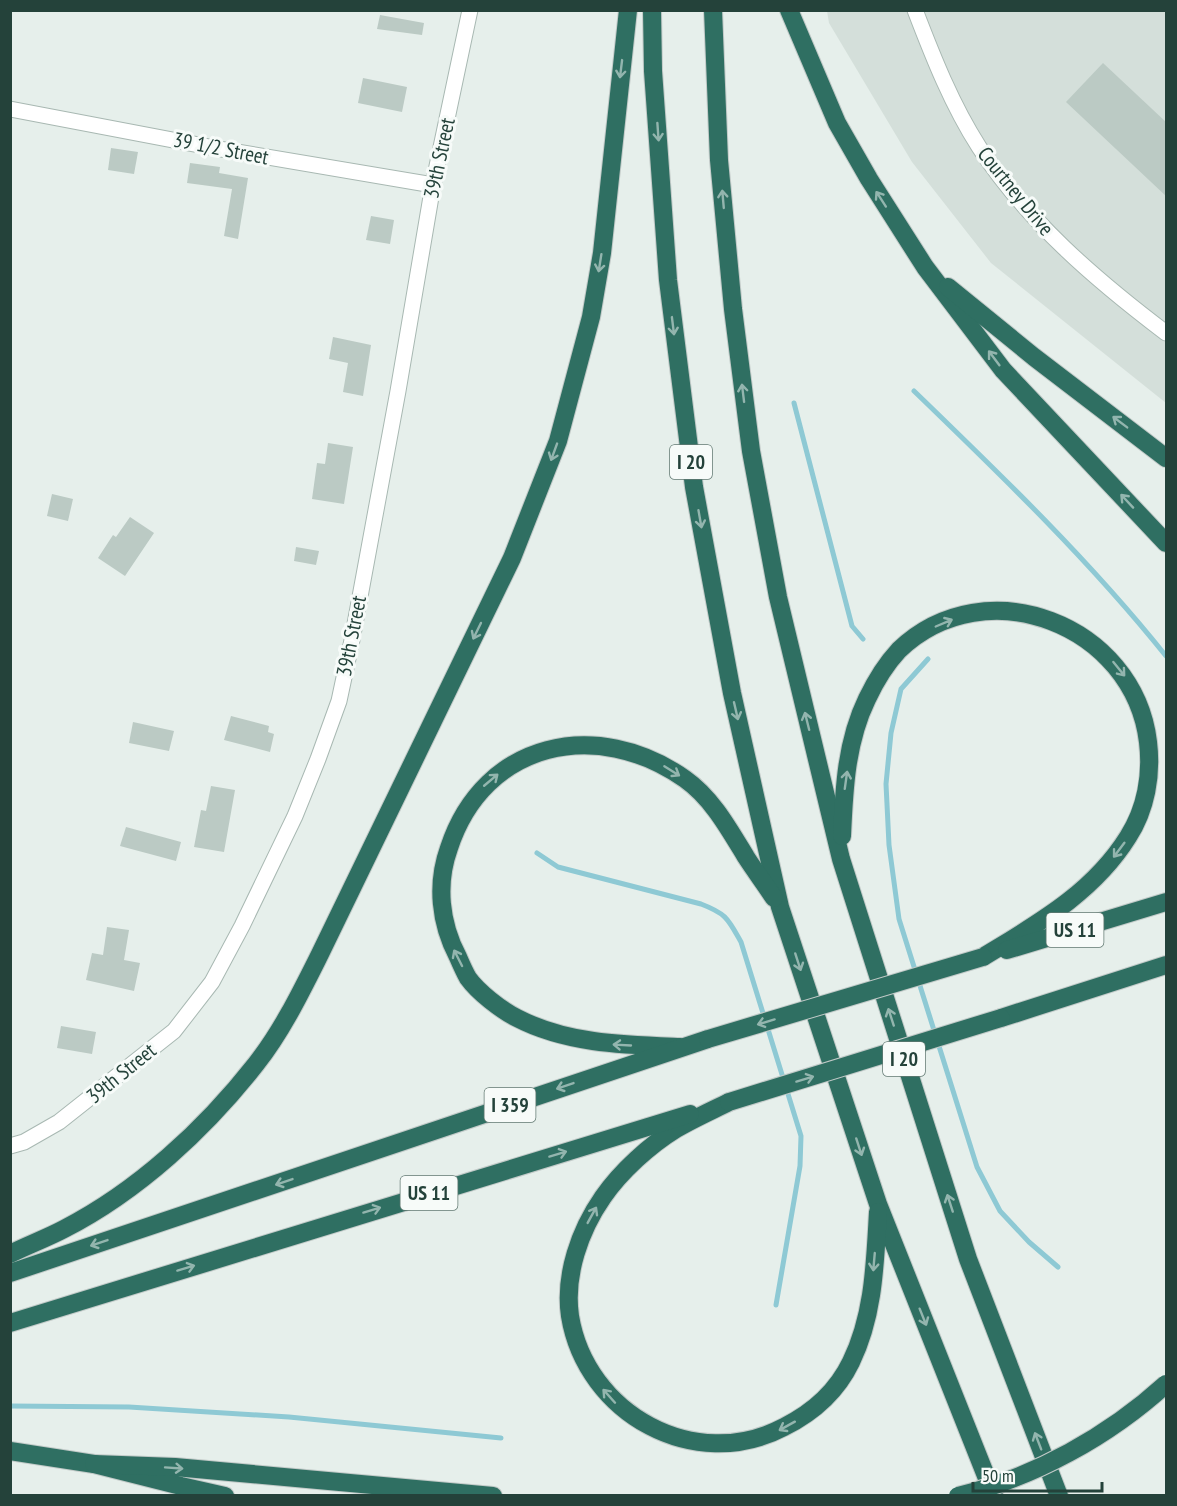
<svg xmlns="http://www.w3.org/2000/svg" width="1177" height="1506" font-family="'PT Sans Narrow',sans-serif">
<rect width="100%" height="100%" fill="#e6efeb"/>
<!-- built -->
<polygon fill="#d4dfda" points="827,11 1166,11 1166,403 991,263 912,162 829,23"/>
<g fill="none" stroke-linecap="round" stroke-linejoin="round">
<!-- stream -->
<g stroke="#8ec9d4" stroke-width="5">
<path d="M914 391C1002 476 1090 561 1166 656"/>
<polyline points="794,403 852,626 863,639"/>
<polyline points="928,659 901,689 891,733 886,784 889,845 899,919 977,1167 1000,1211 1029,1242 1058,1267"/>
<path d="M537 853 558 867 701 904C727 914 728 919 741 942L801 1136 800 1166 776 1305"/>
<polyline points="10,1406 129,1407 289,1417 501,1438"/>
</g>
</g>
<!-- building -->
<g fill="#bbcac4">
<polygon points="380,15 424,23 422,35 377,29"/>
<polygon points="1103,63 1167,123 1167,197 1066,102"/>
<polygon points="363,78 407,87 402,112 358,103"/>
<polygon points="111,148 138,152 134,174 108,170"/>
<polygon points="190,163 220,167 219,173 248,178 238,239 224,236 232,189 187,183"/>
<polygon points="371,216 394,220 390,244 366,240"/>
<polygon points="333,337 371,345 363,396 343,392 348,363 329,359"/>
<polygon points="328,443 353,447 344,504 312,499 317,463 325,464"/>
<polygon points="52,494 73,499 68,521 47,516"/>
<polygon points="130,517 154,533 125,576 98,558 113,535 116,537"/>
<polygon points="296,547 319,551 316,565 294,561"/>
<polygon points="231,716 269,726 268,732 274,734 270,752 224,740"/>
<polygon points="133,722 174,731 169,751 129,743"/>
<polygon points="211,786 235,790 224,852 194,847 201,810 206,811"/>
<polygon points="126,827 181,842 176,861 120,846"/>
<polygon points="107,927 129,930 124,960 140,963 134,991 86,980 92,953 103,955"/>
<polygon points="61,1026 96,1032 92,1054 57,1048"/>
</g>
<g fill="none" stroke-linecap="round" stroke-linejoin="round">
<defs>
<g id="minor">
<path d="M915 10C933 57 952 105 979 147 1027 221 1096 280 1166 333"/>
<polyline points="10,109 220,149 433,185"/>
<polyline points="10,1146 24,1142 59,1122 174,1031 212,982 242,926 295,816 318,759 339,701 352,640 398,391 433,185 470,10"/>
</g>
<g id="motorway">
<polyline points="652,10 653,71 668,280 694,487 732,693 780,907 878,1204 994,1496"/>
<polyline points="713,10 719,160 733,309 751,451 778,597 841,859 968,1259 1059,1496"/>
<polyline points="789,10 837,123 869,179 925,267 1003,370 1166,543"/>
<polyline points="948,287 1034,357 1166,458"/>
<path d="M842 836C844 790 846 742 867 699 875 682 886 664 899 650 986 567 1134 625 1148 742 1152 775 1146 809 1128 837 1093 893 1037 924 983 957"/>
<polyline points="1007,950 1166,902"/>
<polyline points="1001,1018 1166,965"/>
<path d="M680 1047C625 1045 567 1044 517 1018 501 1010 478 992 468 978 464 971 461 964 458 957 440 923 436 884 449 848 484 741 597 717 685 779 712 798 729 829 746 857 755 871 765 884 774 898"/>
<path d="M729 1102C711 1111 693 1119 676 1129 650 1145 621 1171 603 1197 580 1230 564 1275 570 1316 586 1414 695 1474 784 1427 812 1413 837 1391 851 1362 874 1315 875 1263 878 1212"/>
<path d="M10 1254C28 1245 47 1238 64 1229 138 1191 205 1129 256 1064 282 1031 301 992 320 954L512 558 558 441 591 317 602 253 628 10"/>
<polyline points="10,1273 708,1039"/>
<polyline points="10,1323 690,1114"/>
<polyline points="10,1451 94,1464 181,1486 225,1496"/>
<polyline points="94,1464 175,1467 493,1496"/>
</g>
</defs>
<!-- minor casing -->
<use href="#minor" stroke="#a8b8b2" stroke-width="17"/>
<!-- motorway casing -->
<use href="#motorway" stroke="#c2cac8" stroke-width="20"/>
<!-- minor -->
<use href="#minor" stroke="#fff" stroke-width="15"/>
<!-- motorway -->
<use href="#motorway" stroke="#2f6f62" stroke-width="18"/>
<defs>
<g id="motorway-bridge">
<polyline points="708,1039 983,957"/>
<polyline points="729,1102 1001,1018"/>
<path d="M958 1496C1035 1477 1109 1436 1166 1384"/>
</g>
</defs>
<!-- motorway-bridge casing -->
<use href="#motorway-bridge" stroke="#c2cac8" stroke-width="20" stroke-linecap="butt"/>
<!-- motorway-bridge -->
<use href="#motorway-bridge" stroke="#2f6f62" stroke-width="18"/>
</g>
<!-- one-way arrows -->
<defs><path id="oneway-shaft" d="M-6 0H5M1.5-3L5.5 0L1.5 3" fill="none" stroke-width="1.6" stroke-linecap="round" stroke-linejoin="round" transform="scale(1.5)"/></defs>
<g stroke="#93b5ae">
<use href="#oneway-shaft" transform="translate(621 69) rotate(97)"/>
<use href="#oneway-shaft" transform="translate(658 132) rotate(86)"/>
<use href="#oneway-shaft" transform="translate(723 199) rotate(-95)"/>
<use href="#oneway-shaft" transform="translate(881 199) rotate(-123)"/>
<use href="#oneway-shaft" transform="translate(600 263) rotate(99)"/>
<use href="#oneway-shaft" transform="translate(673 326) rotate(83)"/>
<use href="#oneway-shaft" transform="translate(994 358) rotate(-127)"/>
<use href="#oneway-shaft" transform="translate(743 393) rotate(-97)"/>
<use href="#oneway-shaft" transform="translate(1120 422) rotate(-143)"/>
<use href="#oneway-shaft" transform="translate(554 452) rotate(110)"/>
<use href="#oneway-shaft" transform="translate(1127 501) rotate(-133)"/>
<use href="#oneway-shaft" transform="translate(700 519) rotate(80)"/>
<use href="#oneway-shaft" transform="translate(944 623) rotate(-23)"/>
<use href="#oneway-shaft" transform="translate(477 631) rotate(116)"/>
<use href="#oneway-shaft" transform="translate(1119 669) rotate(51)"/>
<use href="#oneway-shaft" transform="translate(736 711) rotate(77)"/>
<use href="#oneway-shaft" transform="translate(807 721) rotate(-104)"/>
<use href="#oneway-shaft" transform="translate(672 771) rotate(32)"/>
<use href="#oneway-shaft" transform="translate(491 780) rotate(-40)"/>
<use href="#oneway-shaft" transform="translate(846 780) rotate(-82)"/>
<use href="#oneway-shaft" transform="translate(1119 850) rotate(127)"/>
<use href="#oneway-shaft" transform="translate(458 958) rotate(-117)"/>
<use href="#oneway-shaft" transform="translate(798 962) rotate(72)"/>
<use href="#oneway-shaft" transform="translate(891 1017) rotate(-108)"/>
<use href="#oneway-shaft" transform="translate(766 1022) rotate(163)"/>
<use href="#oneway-shaft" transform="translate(622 1045) rotate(-177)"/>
<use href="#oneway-shaft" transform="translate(805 1079) rotate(-17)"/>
<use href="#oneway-shaft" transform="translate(565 1086) rotate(161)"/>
<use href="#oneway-shaft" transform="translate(859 1147) rotate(72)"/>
<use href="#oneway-shaft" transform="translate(558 1154) rotate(-17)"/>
<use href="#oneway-shaft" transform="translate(284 1182) rotate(161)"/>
<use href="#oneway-shaft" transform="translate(950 1203) rotate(-108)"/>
<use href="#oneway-shaft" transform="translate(372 1210) rotate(-17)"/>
<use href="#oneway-shaft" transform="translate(592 1215) rotate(-61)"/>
<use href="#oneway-shaft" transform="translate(99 1243) rotate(161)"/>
<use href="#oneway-shaft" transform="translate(874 1262) rotate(95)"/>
<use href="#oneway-shaft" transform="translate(186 1268) rotate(-17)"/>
<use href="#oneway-shaft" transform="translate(923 1317) rotate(68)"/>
<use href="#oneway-shaft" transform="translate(609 1396) rotate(-132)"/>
<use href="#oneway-shaft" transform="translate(787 1426) rotate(151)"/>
<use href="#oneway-shaft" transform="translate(1038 1441) rotate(-111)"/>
<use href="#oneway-shaft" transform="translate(174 1468) rotate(4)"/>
</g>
<g text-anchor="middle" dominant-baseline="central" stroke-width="6" stroke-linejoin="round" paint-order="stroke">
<!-- shield labels -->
<g fill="#f7fbf9" stroke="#637a73" stroke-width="1.5">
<rect x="670" y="445" width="42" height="34" rx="4.5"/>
<rect x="1046.5" y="913" width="57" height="34" rx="4.5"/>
<rect x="883" y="1042" width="42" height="34" rx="4.5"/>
<rect x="484.5" y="1088" width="51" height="34" rx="4.5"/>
<rect x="400.5" y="1176" width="57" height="34" rx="4.5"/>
</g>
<g font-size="20" font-weight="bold" fill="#24423a">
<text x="691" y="462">I 20</text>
<text x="1075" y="930">US 11</text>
<text x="904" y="1059">I 20</text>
<text x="510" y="1105">I 359</text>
<text x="429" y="1193">US 11</text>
</g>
<!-- street labels -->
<g font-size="21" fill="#24423a" stroke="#f7fbf9">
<text transform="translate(221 148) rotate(11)">39 1/2 Street</text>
<text transform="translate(439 158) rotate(-78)">39th Street</text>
<text transform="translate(1016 191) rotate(51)">Courtney Drive</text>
<text transform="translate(351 636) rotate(-79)">39th Street</text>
<text transform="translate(121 1073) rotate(-39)">39th Street</text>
</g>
</g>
<!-- border -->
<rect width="1177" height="1506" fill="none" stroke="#24423a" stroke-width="24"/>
<!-- scale -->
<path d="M973 1482v9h129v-9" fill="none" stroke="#24423a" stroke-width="3"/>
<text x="982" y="1482" font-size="18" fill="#24423a" stroke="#f7fbf9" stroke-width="4.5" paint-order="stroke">50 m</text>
</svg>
